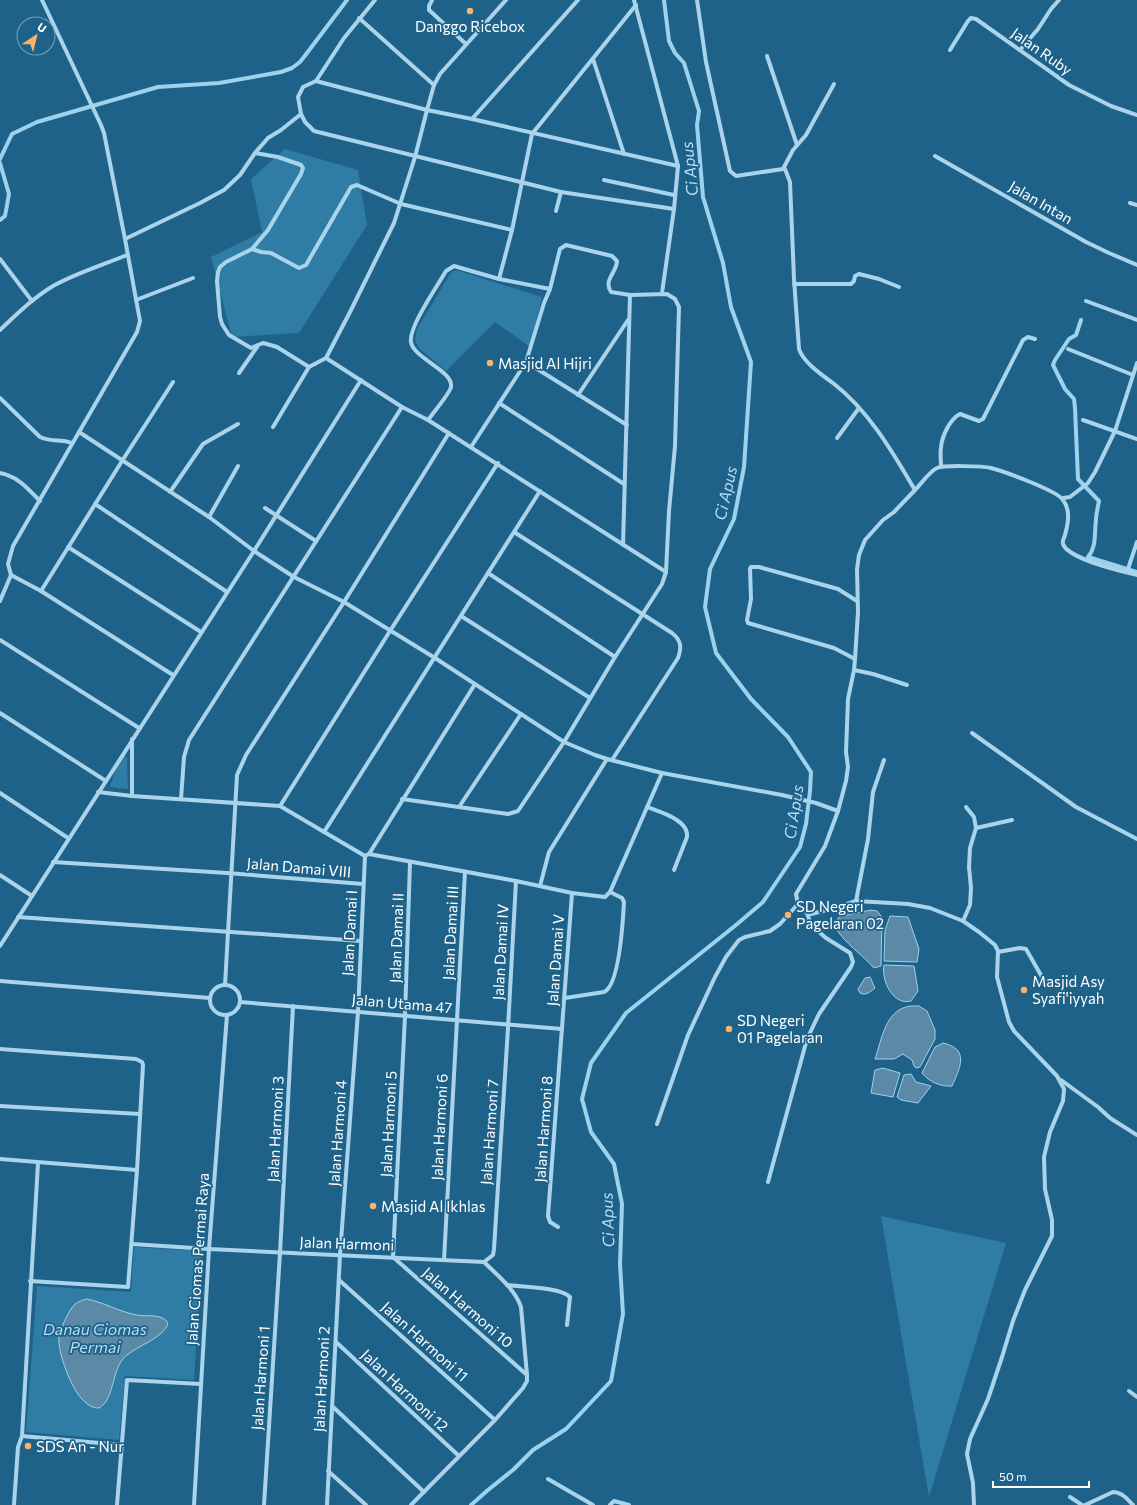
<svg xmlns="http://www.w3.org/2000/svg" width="1137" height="1505" font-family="Commissioner,sans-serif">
<rect width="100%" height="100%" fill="#1e6289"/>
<!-- green -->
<g fill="#2f7ca5">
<polygon points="285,149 358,170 367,225 299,333 232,337 211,257 262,232 251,179"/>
<polygon points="453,271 459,271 542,297 530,347 495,322 446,371 419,348 415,340 417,329 450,274"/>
<path d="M125 756 127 758 128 789 110 787C113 777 117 763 125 756Z"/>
<polygon points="881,1216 1006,1243 929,1497"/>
<polygon points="134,1247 202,1251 194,1380 125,1376 119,1440 26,1432 37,1286 131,1292"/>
</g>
<!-- water -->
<g fill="#5c8aa6" stroke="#9dd2ed">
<path d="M871 910 877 911 882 917 881 966 874 968C862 954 845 944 835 927L837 919 841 916Z"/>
<polygon points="890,916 908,917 919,949 917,962 884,961 885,930"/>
<path d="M884 965 914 966 918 991 911 1001C893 1006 881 980 884 965Z"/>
<path d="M870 977 875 988C870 992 866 996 860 993L858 989 865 978Z"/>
<path d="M910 1006H919L927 1011 935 1030V1039L920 1067 916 1068 914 1066 912 1060 903 1054 894 1059H875C882 1039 885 1010 910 1006Z"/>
<path d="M943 1043C970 1049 960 1068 952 1086 941 1087 929 1082 922 1073L935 1047Z"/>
<polygon points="883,1068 900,1073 893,1097 871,1093 875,1070"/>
<polygon points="911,1074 916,1082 931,1086 918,1103 901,1100 897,1097 904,1075"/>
<path d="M86 1299C104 1302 119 1312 137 1315 147 1317 162 1313 168 1323 164 1339 134 1346 123 1359 112 1371 114 1400 99 1408 92 1408 88 1405 83 1400 72 1391 57 1351 59 1337 60 1329 69 1310 75 1304 78 1302 83 1300 86 1299Z"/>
</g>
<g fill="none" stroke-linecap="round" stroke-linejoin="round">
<!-- stream -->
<g stroke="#9dd2ed" stroke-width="4">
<polyline points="0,159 12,134 37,122 158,87 219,83 281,72 292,68 300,62 307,53 347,0"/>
<polyline points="0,163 9,194 5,216 0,220"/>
<path d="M1081 320 1076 335 1069 339 1055 360 1053 365 1065 389 1074 399 1075 408 1078 479 1099 501C1098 507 1096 514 1096 520 1094 534 1097 546 1088 557L1137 572"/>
<polyline points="471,1505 488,1490 513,1470 533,1450 566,1429 611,1381 623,1314 620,1264 622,1204 614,1164 591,1132 582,1099 591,1063 626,1013 736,925 763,902 800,847 806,824 810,791 811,772 788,737 751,699 716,653 705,607 710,569 734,519 744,467 751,362 731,307 723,263 703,197 697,125 699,111 684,63 675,53 669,41 664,0"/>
</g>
<!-- street -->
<g stroke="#a9d4eb" stroke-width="4">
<polyline points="375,0 344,38 316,81 303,87 298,97 301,114 305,122 314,131 561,192 674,209"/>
<polyline points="432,0 429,6 429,10 466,44"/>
<polyline points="634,0 678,166 674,209 662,293"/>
<path d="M697 0 706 62 730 171 736 176 783 169H785L790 182 794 279 799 349C803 362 822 375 833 383 869 411 892 451 915 490L894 512 883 520 865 540 859 555 857 569 858 612 855 659 854 670 848 699 846 752 848 767 846 781 838 811 825 846 796 894 798 904 807 913 811 914 835 908 856 901 908 904 930 908 963 921 979 932 995 945 998 951 997 977 1009 1022 1014 1031 1057 1076 1064 1089 1063 1101 1050 1132 1044 1157 1045 1189 1052 1220V1236L1025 1290 1013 1321 1002 1357 988 1399 970 1439 967 1454 973 1483 974 1505"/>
<polyline points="359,18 434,85 427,110 472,119 678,166"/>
<polyline points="950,50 968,21 971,18 976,19 1069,85 1111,106 1137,115"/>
<polyline points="1020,50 1038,29 1051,9 1059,0"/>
<polyline points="767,56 797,145"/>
<polyline points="593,59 624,154"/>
<polyline points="434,85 440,74 506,0"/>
<polyline points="301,114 281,130 268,138 255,153 278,157 301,165 303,168 301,174 268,230 252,249 226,262 220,267 218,272 217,281 220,317 222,324 229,335 251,348 263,343 267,344 277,347 309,367"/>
<polyline points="472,119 578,0"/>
<polyline points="935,156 1086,242 1109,253 1137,265"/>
<polyline points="783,169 793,150 806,135 834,84"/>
<polyline points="604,180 674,195"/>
<polyline points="1130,203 1137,205"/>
<polyline points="556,211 561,192"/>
<polyline points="125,239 200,203 224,190 240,175 255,153"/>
<polyline points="252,249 261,252 271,253 299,268 306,265 351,187 357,185 401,204 512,230"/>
<polyline points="0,259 32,301"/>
<polyline points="499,279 512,230 532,134 636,5"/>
<polyline points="794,284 851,284 854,281 855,276 859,274 879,279 899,287"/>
<polyline points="136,300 193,278"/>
<polyline points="1086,301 1137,320"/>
<path d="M0 330C17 314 33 298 53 286 76 273 103 265 127 255"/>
<polyline points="1068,349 1133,375"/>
<polyline points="326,358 402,407 428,420 666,572 662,584 615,657 564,742 518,811 508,814 402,799"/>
<polyline points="526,362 627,425"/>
<polyline points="239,373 257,347"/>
<polyline points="578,395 628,320"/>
<path d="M0 398 40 437C53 443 60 438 72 443"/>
<polyline points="499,403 624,484"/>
<path d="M428 420C433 413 450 393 451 387 454 371 413 358 411 342 408 328 438 285 446 271L454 266 499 279 550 289"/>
<polyline points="1083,420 1137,439"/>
<polyline points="273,427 309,367 326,358 349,314 394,223 415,157 427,110 316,81"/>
<polyline points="79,432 209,517 254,551 294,577 344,602 435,658 564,742 595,755 607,759 662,773 782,795 816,803 838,811"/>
<polyline points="837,438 859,408"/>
<path d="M471 447 526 362 544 303 550 289 560 249 566 245 612 256 617 261C617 272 603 280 611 292L630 295 667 294 675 299 679 307 675 446 669 511 666 572"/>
<path d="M941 467C941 460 940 453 941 447 942 436 950 419 960 414L979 421 983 419 1023 340 1028 337 1035 339"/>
<path d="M0 473C19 477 27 488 40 501"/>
<path d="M915 490C921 484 930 471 937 468 943 465 983 466 991 468 1003 471 1058 491 1063 500 1071 510 1068 524 1065 535 1064 539 1062 540 1063 544 1068 559 1121 571 1137 575"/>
<polyline points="170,492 203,444 238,424"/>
<polyline points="1063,498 1070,497 1088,483 1095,472 1115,431 1137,363"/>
<polyline points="95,504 227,592"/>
<polyline points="265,508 316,541"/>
<polyline points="209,517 238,466"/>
<path d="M514 532 672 633C681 640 682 647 678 658L612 760"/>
<polyline points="623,545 630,295"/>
<polyline points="68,547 201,632"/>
<polyline points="1127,572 1137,542"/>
<polyline points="488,573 615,657"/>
<polyline points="11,575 41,591 173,675"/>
<polyline points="41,591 122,461 173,382"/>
<polyline points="0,601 11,575 8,564 13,546 137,332 140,321 125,239 104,133 101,125 42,0"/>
<polyline points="461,616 590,698"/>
<polyline points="0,640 139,728"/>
<polyline points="855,659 834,648 748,623 747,620 751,599 750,569 751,567 759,567 838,589 857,601"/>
<polyline points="854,670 873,674 907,685"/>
<polyline points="0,713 106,781"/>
<polyline points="972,733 1076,807 1137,839"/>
<polyline points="98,792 132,796 280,806 365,856 369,854 516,881 572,893 605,897 610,892 662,773"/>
<polyline points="0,793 68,838"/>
<polyline points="132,796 132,739"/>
<polyline points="181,799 184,757 189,740 402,407"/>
<polyline points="280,806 390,631 498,463"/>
<polyline points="459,807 521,714"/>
<path d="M647 807C660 812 689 820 687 837L674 870"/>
<polyline points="976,828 1012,820"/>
<polyline points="324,832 540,491"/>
<polyline points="369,854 475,684"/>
<polyline points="53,862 227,873 363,884"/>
<polyline points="410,862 405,1016 393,1257 527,1375"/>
<polyline points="0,875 32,896"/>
<polyline points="540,886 549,852 607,759"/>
<polyline points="856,901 868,839 873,792 884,760"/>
<polyline points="18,917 361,941"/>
<polyline points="963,921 970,905 971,888 969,867 970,848 976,828 974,817 966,807"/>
<polyline points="0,946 254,551 361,380"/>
<polyline points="998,952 1020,948 1026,949 1042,977"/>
<polyline points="0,981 210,998"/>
<circle cx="225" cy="1000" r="15"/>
<polyline points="225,985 237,775 246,755 344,602 449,433"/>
<path d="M565 998 604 992C620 985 623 919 624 902L622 898 610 892"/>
<polyline points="240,1002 562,1029"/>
<polyline points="0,1049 136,1059 142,1062 143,1065 137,1170 128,1287 30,1281"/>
<polyline points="1061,1080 1098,1107 1110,1118 1137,1135"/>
<polyline points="0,1106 140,1114"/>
<polyline points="657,1124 688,1035 715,977 726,957 739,940 745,937 770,931 780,924 798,904"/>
<polyline points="0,1159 137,1170"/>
<polyline points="768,1182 807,1039 819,1014 851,967 853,962 850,953 826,938 811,925 807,913"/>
<polyline points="558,1227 550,1222 548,1216 572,893"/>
<polyline points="132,1244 209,1249 484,1262"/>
<polyline points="444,1260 465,872"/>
<polyline points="484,1262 493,1255 494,1249 508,1028 516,881"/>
<polyline points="339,1280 495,1420"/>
<path d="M507 1285C522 1287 560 1287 570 1297L567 1325"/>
<polyline points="336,1342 459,1456"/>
<polyline points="1129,1391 1137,1397"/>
<polyline points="332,1406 424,1492"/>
<polyline points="22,1436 122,1445"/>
<polyline points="328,1471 366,1505"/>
<polyline points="548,1479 593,1505"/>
<polyline points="1070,1497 1082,1505"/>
<polyline points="14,1505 18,1447 22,1436 38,1163"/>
<polyline points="117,1505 127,1380 201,1384"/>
<polyline points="194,1505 209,1249 227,1015"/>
<polyline points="264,1505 280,1253 293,1006"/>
<polyline points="327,1505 340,1255 358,1012 365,856"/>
<path d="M411 1505 495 1420 523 1388 527 1381V1375L521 1307C515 1289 497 1275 484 1262"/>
<polyline points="610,1505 614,1501 629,1505"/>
<path d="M1085 1505 1113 1492C1122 1492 1127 1499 1133 1505"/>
</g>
</g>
<!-- markers -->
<g fill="#fab369" stroke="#1e6289" stroke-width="1.5">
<circle cx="470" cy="11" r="4"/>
<circle cx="490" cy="363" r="4"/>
<circle cx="788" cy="915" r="4"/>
<circle cx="1024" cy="990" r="4"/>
<circle cx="729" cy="1029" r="4"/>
<circle cx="373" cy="1206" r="4"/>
<circle cx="28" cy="1446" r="4"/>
</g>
<g text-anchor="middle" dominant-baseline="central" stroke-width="3.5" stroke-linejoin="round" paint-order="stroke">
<!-- poi labels -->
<g font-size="15" fill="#fff" stroke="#1e6289" text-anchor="start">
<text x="470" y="26" text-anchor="middle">Danggo Ricebox</text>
<text x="498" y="363">Masjid Al Hijri</text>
<text x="796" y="906">SD Negeri<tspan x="796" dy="17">Pagelaran 02</tspan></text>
<text x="1032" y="981">Masjid Asy<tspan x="1032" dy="17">Syafi'iyyah</tspan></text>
<text x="737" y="1020">SD Negeri<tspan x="737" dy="17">01 Pagelaran</tspan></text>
<text x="381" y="1206">Masjid Al Ikhlas</text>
<text x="36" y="1446">SDS An - Nur</text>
</g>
<!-- street labels -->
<g font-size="15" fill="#fff" stroke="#1e6289">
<text transform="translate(1042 51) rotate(35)">Jalan Ruby</text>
<text transform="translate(1041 202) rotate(30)">Jalan Intan</text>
<text transform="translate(299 867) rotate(5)">Jalan Damai VIII</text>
<text transform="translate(349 933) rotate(-87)">Jalan Damai I</text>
<text transform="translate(450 933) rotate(-87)">Jalan Damai III</text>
<text transform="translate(396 938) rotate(-88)">Jalan Damai II</text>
<text transform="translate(500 952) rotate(-87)">Jalan Damai IV</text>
<text transform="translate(555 960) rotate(-86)">Jalan Damai V</text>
<text transform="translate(402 1003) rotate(5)">Jalan Utama 47</text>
<text transform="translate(388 1124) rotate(-87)">Jalan Harmoni 5</text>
<text transform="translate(439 1127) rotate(-87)">Jalan Harmoni 6</text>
<text transform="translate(275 1129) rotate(-87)">Jalan Harmoni 3</text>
<text transform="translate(543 1129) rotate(-86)">Jalan Harmoni 8</text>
<text transform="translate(489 1132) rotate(-86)">Jalan Harmoni 7</text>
<text transform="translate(337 1133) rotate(-86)">Jalan Harmoni 4</text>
<text transform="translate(347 1243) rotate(2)">Jalan Harmoni</text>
<text transform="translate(197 1259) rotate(-86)">Jalan Ciomas Permai Raya</text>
<text transform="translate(468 1307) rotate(41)">Jalan Harmoni 10</text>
<text transform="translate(425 1341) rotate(42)">Jalan Harmoni 11</text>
<text transform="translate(260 1378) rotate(-86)">Jalan Harmoni 1</text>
<text transform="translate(321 1379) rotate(-87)">Jalan Harmoni 2</text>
<text transform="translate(405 1390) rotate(43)">Jalan Harmoni 12</text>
</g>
<!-- water labels -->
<g font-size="16" font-style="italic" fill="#b5ddf3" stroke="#1e6289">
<text transform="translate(689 169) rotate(-96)">Ci Apus</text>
<text transform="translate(725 493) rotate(-77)">Ci Apus</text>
<text transform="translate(793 812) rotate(-81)">Ci Apus</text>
<text transform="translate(607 1220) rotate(-92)">Ci Apus</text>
<text x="95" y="1328">Danau Ciomas<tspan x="95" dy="18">Permai</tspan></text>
</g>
</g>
<!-- north arrow -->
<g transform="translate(36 36) rotate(35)"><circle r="19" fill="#1e6289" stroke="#78a1b8"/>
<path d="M0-3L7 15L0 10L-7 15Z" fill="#fab369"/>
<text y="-6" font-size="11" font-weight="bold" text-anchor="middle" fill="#ffffff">U</text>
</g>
<!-- scale -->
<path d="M993 1481v6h96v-6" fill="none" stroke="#ffffff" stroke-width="2"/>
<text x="999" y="1481" font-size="12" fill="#ffffff" stroke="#1e6289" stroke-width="3" paint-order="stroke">50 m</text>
</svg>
